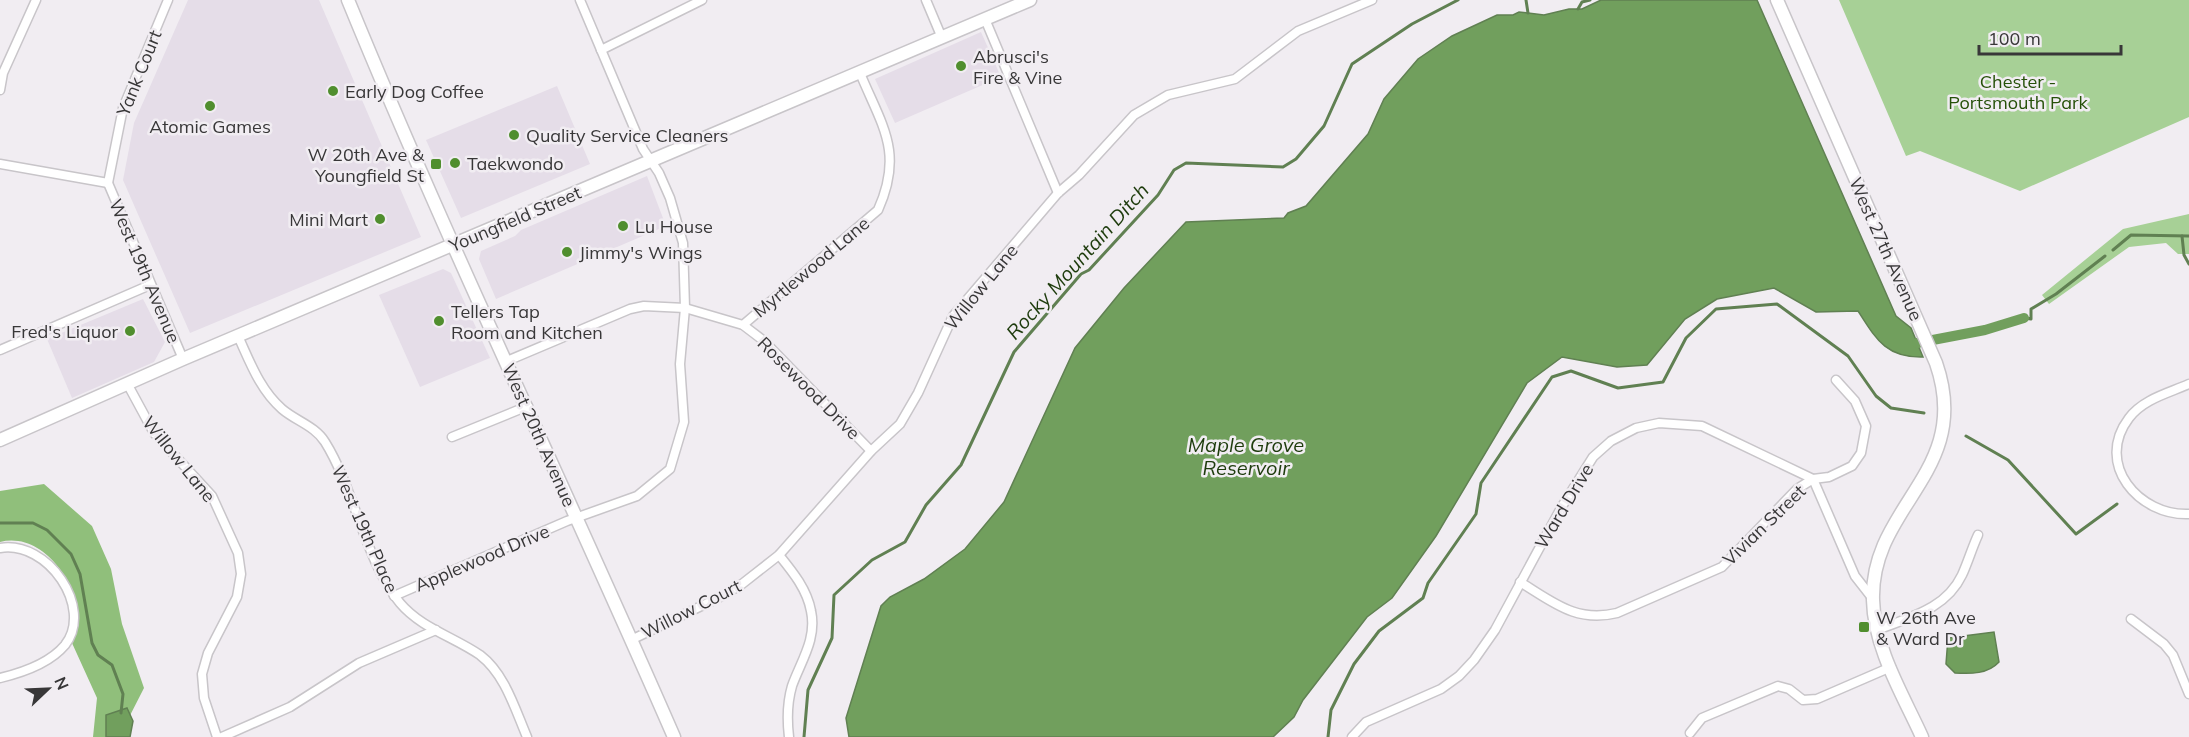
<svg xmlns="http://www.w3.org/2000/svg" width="2189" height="737" font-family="Mulish,sans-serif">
<rect width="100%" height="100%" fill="#f1edf2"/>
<!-- built -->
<g fill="#e5dde8">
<polygon points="188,0 319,0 421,237 190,333 123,180 134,123"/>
<polygon points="981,32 1001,77 895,123 875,79"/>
<polygon points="557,86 590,164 461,218 426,140"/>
<polygon points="647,176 666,226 496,299 479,259 481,251 515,236 521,230"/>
<polygon points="443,269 451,273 490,358 420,387 379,295"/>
<polygon points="143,299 165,342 154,362 72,398 47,339"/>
</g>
<!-- green -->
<g fill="#a7d096">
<polygon points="1839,0 2189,0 2189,117 2020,191 1920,151 1906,156"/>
<polygon points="2189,214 2189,254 2178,254 2166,243 2129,247 2049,304 2042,295 2123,229"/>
</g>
<!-- forest -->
<path fill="#90bf7b" d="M44 484 92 526 111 569 122 624 144 688 119 737H93L97 698 72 643C73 638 77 631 77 626 81 586 44 531 0 542V491Z"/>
<!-- water -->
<g fill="#719f5d" stroke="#608052" stroke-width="1.5">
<path d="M1601 0H1757L1896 316 1911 328 1923 357C1886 358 1876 339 1858 311L1816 312 1774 288 1717 299 1685 319 1647 365 1617 367 1562 357 1527 383 1436 536 1392 598 1367 617 1303 700 1294 717 1273 737H849L846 718 881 606 890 597 924 579 965 549 1004 502 1075 348 1124 288 1186 222 1284 218 1288 213 1306 206 1368 134 1384 99 1418 59 1452 36 1497 15H1513L1519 12 1544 15 1569 9H1582Z"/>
<path d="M1994 632 1999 662C1988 674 1971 674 1955 673L1946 664 1948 638Z"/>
<polygon points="127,708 133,721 130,737 106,737 106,715"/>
</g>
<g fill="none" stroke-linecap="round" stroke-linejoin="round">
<!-- stream -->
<g stroke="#608052" stroke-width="3">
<polyline points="1526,0 1528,13"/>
<polyline points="1578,9 1582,2 1590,0"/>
<polyline points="2182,236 2184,255 2189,264"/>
<polyline points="2113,250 2131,235 2189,236"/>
<polyline points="2024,318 2031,319 2031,309 2056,294 2105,256"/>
<polyline points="1966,436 2008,460 2076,534 2117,504"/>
<polyline points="0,523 33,523 47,530 71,554 80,574 92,643 98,655 112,665 123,694 121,713"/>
<polyline points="804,737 808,690 832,638 834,595 872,560 905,542 926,505 961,465 1014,352 1081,274 1089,270 1158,195 1174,170 1186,163 1283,167 1296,159 1324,126 1352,64 1412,24 1458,0"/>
<polyline points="1328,737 1331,710 1354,664 1379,631 1423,598 1428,583 1476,514 1481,483 1552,377 1571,371 1618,388 1663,382 1686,338 1716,309 1777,304 1848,356 1876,396 1891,408 1924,413"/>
</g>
<!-- canal -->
<polyline stroke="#719f5d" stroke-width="10" points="1917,343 1985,330 2024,318"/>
<defs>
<g id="street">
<polyline points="926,0 942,38"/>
<polyline points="985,19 1058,193"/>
<polyline points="601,50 702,0"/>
<polyline points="0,90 3,73 36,0"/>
<polyline points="0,164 108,183"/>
<polyline points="108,183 123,108 168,0"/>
<polyline points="108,183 183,359"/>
<path d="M743 325 878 210C904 152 882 126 860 73"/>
<path d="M238 336C250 362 260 390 282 409 296 421 315 426 325 442 355 490 365 561 400 603 421 628 454 637 480 655 505 674 515 709 527 737"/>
<polyline points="0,350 150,285"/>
<polyline points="507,361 630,309 644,306 685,308 743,325 764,341 871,451"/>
<path d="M2189 384C2169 393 2143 399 2129 418 2094 464 2139 516 2189 514"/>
<polyline points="128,385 154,433 212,496 238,553 241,574 237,597 208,653 202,674 204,698 217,737"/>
<polyline points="452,437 528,406"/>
<path d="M0 548C48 540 94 608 65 645 50 663 21 673 0 678"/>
<path d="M779 555C792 571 807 589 811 611 817 639 801 661 792 686 787 703 787 720 789 737"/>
<path d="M1520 582C1553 602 1576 623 1617 613L1722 567 1797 489 1813 479 1829 477 1852 466 1861 453 1866 426 1855 401 1836 380"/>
<polyline points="394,596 567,521 637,496 670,469 684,422 680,364 685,308 683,243 670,198 659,173 643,149 580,0"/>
<polyline points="2131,619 2164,644 2173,655 2189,694"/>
<path d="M1877 630C1910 617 1946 609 1962 575 1968 562 1972 548 1978 535"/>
<polyline points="631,640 722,596 742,584 779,555 871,451 900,424 918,393 953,316 1058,193 1079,175 1134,115 1168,95 1235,79 1298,31 1372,0"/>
<polyline points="1690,733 1702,718 1778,686 1789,689 1803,700 1817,699 1891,667"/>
<polyline points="222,737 290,707 359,663 436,630"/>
<polyline points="1352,737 1366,722 1441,689 1459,676 1474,660 1495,630 1561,508 1593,457 1611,441 1636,428 1659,423 1702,426 1813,479 1855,576 1873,599"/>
</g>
<g id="secondary">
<path d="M348 0C450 249 567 491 674 737"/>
<path d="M1777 0 1936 363C1974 472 1870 505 1873 600 1874 648 1903 695 1922 737"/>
<polyline points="0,440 183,359 1030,0"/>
</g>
</defs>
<!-- street casing -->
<use href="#street" stroke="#c8c5c9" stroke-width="11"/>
<!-- secondary casing -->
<use href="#secondary" stroke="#c8c5c9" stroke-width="15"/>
<!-- street -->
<use href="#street" stroke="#fff" stroke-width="8"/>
<!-- secondary -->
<use href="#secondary" stroke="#fff" stroke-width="12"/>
</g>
<!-- markers -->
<g fill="#508e2e" stroke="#f1edf2" stroke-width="2">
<circle cx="961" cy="66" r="6"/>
<circle cx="333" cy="91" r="6"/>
<circle cx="210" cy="106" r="6"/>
<circle cx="514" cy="135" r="6"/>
<circle cx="455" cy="163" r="6"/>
<rect x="430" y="158" width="12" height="12" rx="3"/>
<circle cx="380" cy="219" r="6"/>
<circle cx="623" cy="226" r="6"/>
<circle cx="567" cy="252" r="6"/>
<circle cx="439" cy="321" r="6"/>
<circle cx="130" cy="331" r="6"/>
<rect x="1858" y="621" width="12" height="12" rx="3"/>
</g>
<g text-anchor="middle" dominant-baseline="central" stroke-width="5" stroke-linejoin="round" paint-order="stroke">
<!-- poi labels -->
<g font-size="18" fill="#383738" stroke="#f1edf2" text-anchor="start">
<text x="973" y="56">Abrusci's<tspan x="973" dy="21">Fire &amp; Vine</tspan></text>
<text x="345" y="91">Early Dog Coffee</text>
<text x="210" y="126" text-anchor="middle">Atomic Games</text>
<text x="526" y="135">Quality Service Cleaners</text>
<text x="424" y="154" text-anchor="end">W 20th Ave &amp;<tspan x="424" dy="21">Youngfield St</tspan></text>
<text x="467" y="163">Taekwondo</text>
<text x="368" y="219" text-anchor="end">Mini Mart</text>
<text x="635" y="226">Lu House</text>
<text x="579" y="252">Jimmy's Wings</text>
<text x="451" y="311">Tellers Tap<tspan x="451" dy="21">Room and Kitchen</tspan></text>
<text x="118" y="331" text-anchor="end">Fred's Liquor</text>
<text x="1876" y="617">W 26th Ave<tspan x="1876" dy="21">&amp; Ward Dr</tspan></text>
</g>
<!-- street labels -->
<g font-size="18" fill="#383738" stroke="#f1edf2">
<text transform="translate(139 73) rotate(-68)">Yank Court</text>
<text transform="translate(515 219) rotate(-23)">Youngfield Street</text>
<text transform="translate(1886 249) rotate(66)">West 27th Avenue</text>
<text transform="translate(811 267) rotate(-40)">Myrtlewood Lane</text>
<text transform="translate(145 271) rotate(67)">West 19th Avenue</text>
<text transform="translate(981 287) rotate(-51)">Willow Lane</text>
<text transform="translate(809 388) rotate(45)">Rosewood Drive</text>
<text transform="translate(539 435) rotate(66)">West 20th Avenue</text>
<text transform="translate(179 459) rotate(51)">Willow Lane</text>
<text transform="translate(1564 506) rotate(-59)">Ward Drive</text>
<text transform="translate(1764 525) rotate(-44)">Vivian Street</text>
<text transform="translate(365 529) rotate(66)">West 19th Place</text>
<text transform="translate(482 558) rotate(-23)">Applewood Drive</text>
<text transform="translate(691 609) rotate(-27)">Willow Court</text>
</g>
<!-- park labels -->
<g font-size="18" fill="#265109" stroke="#f1edf2">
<text x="2018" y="81">Chester -<tspan x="2018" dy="21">Portsmouth Park</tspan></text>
</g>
<!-- water labels -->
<g font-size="20" font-style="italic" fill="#1e3c0d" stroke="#f1edf2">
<text transform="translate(1077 261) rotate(-48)">Rocky Mountain Ditch</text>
<text x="1246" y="444">Maple Grove<tspan x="1246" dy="23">Reservoir</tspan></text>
</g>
</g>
<!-- north arrow -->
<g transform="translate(48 689) rotate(67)" stroke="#f1edf2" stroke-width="4.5" paint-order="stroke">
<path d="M0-4.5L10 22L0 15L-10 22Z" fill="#383738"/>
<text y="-9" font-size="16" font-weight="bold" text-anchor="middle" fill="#383738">N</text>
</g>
<!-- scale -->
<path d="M1979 45v9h142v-9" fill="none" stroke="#383738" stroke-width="3"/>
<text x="1988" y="45" font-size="18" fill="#383738" stroke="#f1edf2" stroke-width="4.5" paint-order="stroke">100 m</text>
</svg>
